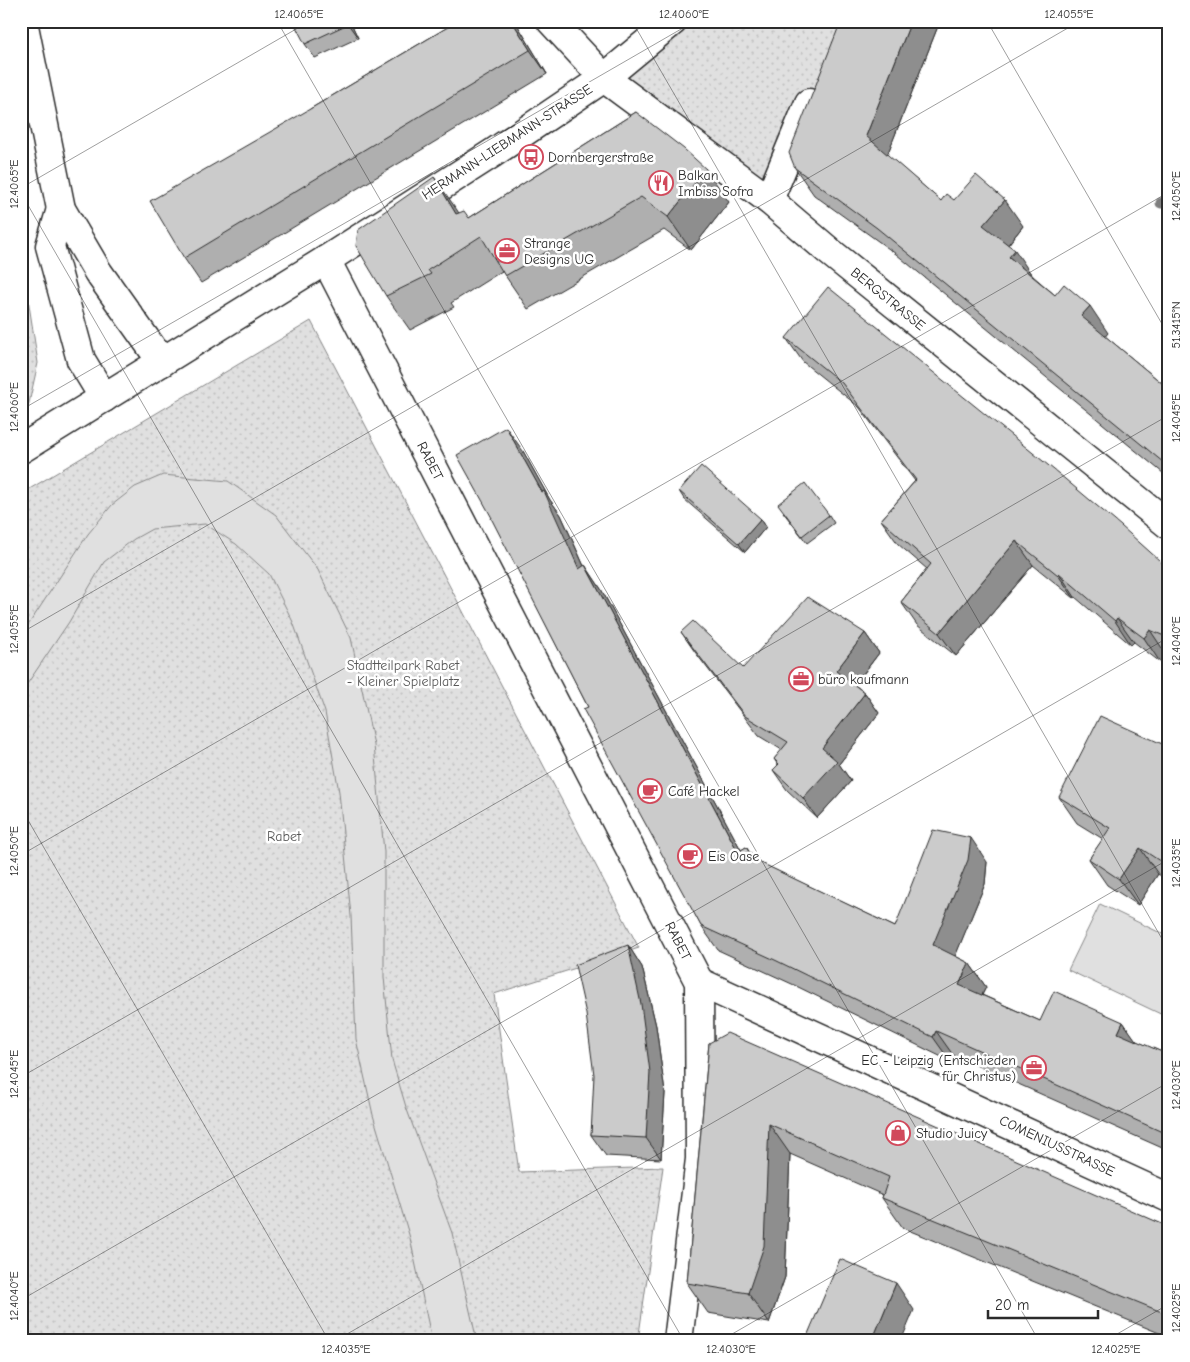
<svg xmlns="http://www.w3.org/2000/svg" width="1190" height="1362" font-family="'Comic Neue',sans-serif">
<defs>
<pattern id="grass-dots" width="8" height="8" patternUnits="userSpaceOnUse" patternTransform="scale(1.25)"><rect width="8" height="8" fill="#e0e0e0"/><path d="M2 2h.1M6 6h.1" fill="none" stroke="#c0c0c0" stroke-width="1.8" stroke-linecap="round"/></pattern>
</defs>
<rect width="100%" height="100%" fill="#fff"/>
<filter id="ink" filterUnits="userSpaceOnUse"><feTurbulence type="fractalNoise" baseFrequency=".02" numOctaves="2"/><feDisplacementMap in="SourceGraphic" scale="10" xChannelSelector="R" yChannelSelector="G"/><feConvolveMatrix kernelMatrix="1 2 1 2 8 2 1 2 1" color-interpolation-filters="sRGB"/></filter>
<g filter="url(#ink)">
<!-- grass -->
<g fill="url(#grass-dots)" stroke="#868686">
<polygon points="673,21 844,21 769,200 604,78"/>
<polygon points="21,253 38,363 27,412 21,415"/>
<polygon points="311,321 639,948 494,994 519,1172 663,1167 638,1341 21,1341 21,494"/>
</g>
<!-- garden -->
<g fill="#e0e0e0" stroke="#868686">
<polygon points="163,475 228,481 276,515 318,570 351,638 374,745 384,852 384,977 392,1060 406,1107 452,1233 477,1341 432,1341 410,1238 373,1115 356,1039 351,916 339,792 325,712 293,622 269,574 236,544 205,524 152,529 134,539 104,562 69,622 21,693 21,636 88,534 112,505 135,487"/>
<polygon points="1100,904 1169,937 1169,1018 1068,970"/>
<polygon points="21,1317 32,1341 21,1341"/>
</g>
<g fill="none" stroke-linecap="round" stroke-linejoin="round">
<!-- stream -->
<polyline stroke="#7e7e7e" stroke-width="11" points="1161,203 1169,202"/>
<defs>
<g id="street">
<polyline points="23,21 61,209 98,272 162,362"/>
<polyline points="551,21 604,78 769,200 830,252 1169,525"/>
<polyline points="769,200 809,103"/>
<polyline points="61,209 50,246 81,360 104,398"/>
<polyline points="326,260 699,982 700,1159 678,1341"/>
<polyline points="699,982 1169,1198"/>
</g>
<polyline id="secondary" points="21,449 326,260 493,153 604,78 673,21"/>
</defs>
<!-- street casing -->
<use href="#street" stroke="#2b2b2b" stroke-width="31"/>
<!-- secondary casing -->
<use href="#secondary" stroke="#2b2b2b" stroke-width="31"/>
<!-- street -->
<use href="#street" stroke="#fff" stroke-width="28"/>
<!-- secondary -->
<use href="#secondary" stroke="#fff" stroke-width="28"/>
</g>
<!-- wall -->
<g fill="#afafaf" stroke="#2b2b2b">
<polygon points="350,21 358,38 315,58 305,44"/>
<polygon points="458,21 515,21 547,74 201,283 184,258 310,109"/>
<polygon points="841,21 940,21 887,155 941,201 954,200 1023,226 1008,245 1033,276 1055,295 1108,333 1105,336 1169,389 1169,478 896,254 814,195 795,168"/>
<polygon points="1157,21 1169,21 1169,25"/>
<polygon points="636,112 729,202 691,250 664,230 528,309 502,271 451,303 454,307 410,330 386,296 459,213 469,218"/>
<polygon points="786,338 1169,569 1169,655 1166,654 1160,662 1134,642 1131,645 1075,597 1074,598 1033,565 956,656 917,625 901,602 927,569 898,544 881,520 915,481 859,407 803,362"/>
<polygon points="523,451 550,500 561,515 584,566 585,565 601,589 741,850 746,847 756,861 895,927 987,862 985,884 955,956 969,963 986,987 982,995 1040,1021 1123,1022 1136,1041 1169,1055 1169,1151 953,1055 950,1061 792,984 718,950 701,926 588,707 492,518"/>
<polygon points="679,491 761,519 766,527 745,552 684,499"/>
<polygon points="783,512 829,515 834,523 807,543"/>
<polygon points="681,632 743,668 865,633 879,653 855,685 865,693 879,713 839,764 851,781 817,818 787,790 773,770 778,765 774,759 782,750 759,736 695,652"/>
<polygon points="1169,747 1169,881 1158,874 1138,905 1107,885 1089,859 1103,839 1077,823 1059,797"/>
<polygon points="628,945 642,967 656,1026 665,1093 661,1159 606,1156 591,1135"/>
<polygon points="709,1043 1169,1227 1169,1337 903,1228 882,1198 883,1195 790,1154 785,1277 769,1323 708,1313 687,1283"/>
</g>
<!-- shaded-wall -->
<g fill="#8e8e8e" stroke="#2b2b2b">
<polygon points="347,21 350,21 358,38 348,24"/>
<polygon points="512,21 515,21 547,74 530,50"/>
<polygon points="911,21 940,21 884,163 866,136"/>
<polygon points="706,169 729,202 691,250 668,217"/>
<polygon points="434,177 457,210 475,240 456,214"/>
<polygon points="1005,200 1023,226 1002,252 983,225"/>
<polygon points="1015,250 1033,277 1009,257"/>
<polygon points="1090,306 1108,333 1100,343 1081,316"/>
<polygon points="506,427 523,451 550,500 561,515 596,593 579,569 542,492"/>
<polygon points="761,519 766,527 745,552 739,544"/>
<polygon points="1016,541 1033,565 956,656 939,633"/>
<polygon points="585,565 601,589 755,876 738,852"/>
<polygon points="1059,573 1075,597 1074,598 1058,575"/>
<polygon points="1117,618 1134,642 1131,645 1115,621"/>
<polygon points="1150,630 1166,654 1160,662 1144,638"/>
<polygon points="865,633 879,653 850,691 836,671"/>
<polygon points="865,693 879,713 839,764 851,781 817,818 803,798 822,748"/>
<polygon points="971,838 987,862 985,884 950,969 933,945"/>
<polygon points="746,847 763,871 753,859"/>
<polygon points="1140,848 1158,874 1138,905 1119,879"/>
<polygon points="628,945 642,967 656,1026 665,1093 661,1159 646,1138"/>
<polygon points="969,963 986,987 975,1009 959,985"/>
<polygon points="1123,1022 1140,1046 1118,1033"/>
<polygon points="936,1031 953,1055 950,1061 933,1037"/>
<polygon points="769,1124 790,1154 785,1277 769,1323 748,1293"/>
<polygon points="896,1283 914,1310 901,1341 872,1341"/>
</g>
<!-- building -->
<g fill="#cbcbcb" stroke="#2b2b2b">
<polygon points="293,21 347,21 348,24 305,44"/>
<polygon points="458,21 512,21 530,50 184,258 150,201 310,109"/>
<polygon points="841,21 911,21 866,136 941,201 946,194 954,200 976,175 1005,200 983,225 1015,250 1009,257 1055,295 1064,284 1090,306 1081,316 1169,389 1169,467 877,228 795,168 789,153"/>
<polygon points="636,112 684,149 706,169 668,217 641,197 505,276 481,236 428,270 431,274 386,296 356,246 358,230 434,177 456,214 464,211 469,218"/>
<polygon points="828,287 1059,474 1121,526 1169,569 1169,638 1150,630 1144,638 1117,618 1115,621 1059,573 1058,575 1016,541 939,633 901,602 931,564 881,520 916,480 842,383 786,338"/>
<polygon points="506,427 542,492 544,491 579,569 585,565 738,852 746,847 753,859 895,927 933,830 971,838 968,860 933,945 969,963 959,985 1040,1021 1054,991 1123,1022 1118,1033 1169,1055 1169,1135 936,1031 933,1037 775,960 701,926 583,709 588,707 491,518 492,518 457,455"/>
<polygon points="701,466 761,519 739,544 679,491"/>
<polygon points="805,483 829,515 802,536 778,504"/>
<polygon points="808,597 865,633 836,671 865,693 822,748 837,761 803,798 773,770 779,764 774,759 788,742 745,716 681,632 693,621 743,668"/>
<polygon points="1100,716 1169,747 1169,867 1140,848 1119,879 1089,859 1110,828 1059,797"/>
<polygon points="628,945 641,1004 650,1072 646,1138 591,1135 594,1075 586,1014 575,965"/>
<polygon points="727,1033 1169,1227 1169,1315 882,1198 889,1177 769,1124 764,1246 748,1293 687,1283 709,1043"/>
<polygon points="840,1259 896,1283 872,1341 805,1341"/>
</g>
</g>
<!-- ticks -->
<path fill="none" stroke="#2b2b2b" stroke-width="1" stroke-opacity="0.45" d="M277 21 1039 1341M632 21 1169 951M987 21 1169 336M21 188 310 21M21 193 684 1341M21 410 695 21M21 633 1080 21M21 808 329 1341M21 855 1169 192M21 1077 1169 415M21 1300 1169 637M335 1341 1169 859M720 1341 1169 1082M1105 1341 1169 1304"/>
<!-- icons -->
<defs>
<symbol id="bus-ring" viewBox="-11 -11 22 22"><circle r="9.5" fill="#fff" stroke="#d1495b" stroke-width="1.5"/><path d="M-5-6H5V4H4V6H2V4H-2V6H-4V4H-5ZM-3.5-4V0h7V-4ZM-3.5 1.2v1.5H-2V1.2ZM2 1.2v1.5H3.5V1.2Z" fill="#d1495b"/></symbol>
<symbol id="restaurant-ring" viewBox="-11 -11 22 22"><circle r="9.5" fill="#fff" stroke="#d1495b" stroke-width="1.5"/><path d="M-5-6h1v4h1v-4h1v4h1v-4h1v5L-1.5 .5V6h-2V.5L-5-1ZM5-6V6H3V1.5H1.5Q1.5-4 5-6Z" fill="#d1495b"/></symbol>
<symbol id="office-ring" viewBox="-11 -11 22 22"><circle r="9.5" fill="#fff" stroke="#d1495b" stroke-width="1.5"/><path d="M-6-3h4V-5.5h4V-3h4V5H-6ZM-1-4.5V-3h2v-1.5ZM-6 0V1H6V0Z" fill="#d1495b"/></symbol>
<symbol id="cafe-ring" viewBox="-11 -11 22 22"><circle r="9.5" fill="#fff" stroke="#d1495b" stroke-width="1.5"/><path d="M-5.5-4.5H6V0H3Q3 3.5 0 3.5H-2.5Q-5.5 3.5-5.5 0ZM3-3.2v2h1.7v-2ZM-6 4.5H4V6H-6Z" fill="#d1495b"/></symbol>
<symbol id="shop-ring" viewBox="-11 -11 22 22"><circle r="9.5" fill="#fff" stroke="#d1495b" stroke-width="1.5"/><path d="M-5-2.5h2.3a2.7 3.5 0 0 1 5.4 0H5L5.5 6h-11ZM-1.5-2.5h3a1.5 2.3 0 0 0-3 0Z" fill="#d1495b"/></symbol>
</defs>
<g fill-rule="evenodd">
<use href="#bus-ring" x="517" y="143" width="28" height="28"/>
<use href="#restaurant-ring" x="647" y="169" width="28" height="28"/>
<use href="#office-ring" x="493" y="237" width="28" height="28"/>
<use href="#office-ring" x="787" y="665" width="28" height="28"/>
<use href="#cafe-ring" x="636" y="777" width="28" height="28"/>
<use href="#cafe-ring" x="676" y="842" width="28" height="28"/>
<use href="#office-ring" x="1020" y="1054" width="28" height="28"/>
<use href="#shop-ring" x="884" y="1119" width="28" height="28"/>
</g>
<g text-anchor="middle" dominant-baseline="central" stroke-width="5" stroke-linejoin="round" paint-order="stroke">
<!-- street labels -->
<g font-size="14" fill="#2b2b2b" stroke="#fff">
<text transform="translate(507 142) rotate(-33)">HERMANN-LIEBMANN-STRASSE</text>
<text transform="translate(888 299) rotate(39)">BERGSTRASSE</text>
<text transform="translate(430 461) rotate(63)">RABET</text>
<text transform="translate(678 941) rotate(63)">RABET</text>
<text transform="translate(1057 1146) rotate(25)">COMENIUSSTRASSE</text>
</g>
<!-- poi labels -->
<g font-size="14" fill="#2b2b2b" stroke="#fff" text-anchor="start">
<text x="548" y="157">Dornbergerstraße</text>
<text x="678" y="175">Balkan<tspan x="678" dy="16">Imbiss Sofra</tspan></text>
<text x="524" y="243">Strange<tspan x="524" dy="16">Designs UG</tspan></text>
<text x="818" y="679">büro kaufmann</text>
<text x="668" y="791">Café Hackel</text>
<text x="708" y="856">Eis Oase</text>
<text x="1016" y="1060" text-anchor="end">EC - Leipzig (Entschieden<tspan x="1016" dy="16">für Christus)</tspan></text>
<text x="916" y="1133">Studio Juicy</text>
</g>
<!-- park labels -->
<g font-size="14" fill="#585858" stroke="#fff">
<text x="403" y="665">Stadtteilpark Rabet<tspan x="403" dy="16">- Kleiner Spielplatz</tspan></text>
<text x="284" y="836">Rabet</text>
</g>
</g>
<!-- margin -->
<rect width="1190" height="1362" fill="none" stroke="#fff" stroke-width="55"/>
<!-- scale -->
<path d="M988 1310v8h110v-8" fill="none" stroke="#2b2b2b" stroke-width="2.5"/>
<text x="995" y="1310" font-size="15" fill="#2b2b2b" stroke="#ffffff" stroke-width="4" paint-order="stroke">20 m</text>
<rect x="28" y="28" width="1134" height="1306" fill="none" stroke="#2b2b2b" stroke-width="2"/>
<g font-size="12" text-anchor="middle" fill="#2b2b2b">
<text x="299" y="18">12.4065°E</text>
<text x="684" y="18">12.4060°E</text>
<text x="1069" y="18">12.4055°E</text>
<text transform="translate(14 184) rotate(-90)" y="4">12.4065°E</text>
<text transform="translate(1176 196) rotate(-90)" y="4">12.4050°E</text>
<text transform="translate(1176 325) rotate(-90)" y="4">51.3415°N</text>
<text transform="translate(14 407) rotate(-90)" y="4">12.4060°E</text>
<text transform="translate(1176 418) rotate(-90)" y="4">12.4045°E</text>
<text transform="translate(14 629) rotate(-90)" y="4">12.4055°E</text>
<text transform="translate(1176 641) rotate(-90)" y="4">12.4040°E</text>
<text transform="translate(14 851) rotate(-90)" y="4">12.4050°E</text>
<text transform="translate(1176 863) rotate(-90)" y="4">12.4035°E</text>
<text transform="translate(14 1074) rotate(-90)" y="4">12.4045°E</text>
<text transform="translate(1176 1085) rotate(-90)" y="4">12.4030°E</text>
<text transform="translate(14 1296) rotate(-90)" y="4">12.4040°E</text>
<text transform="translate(1176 1308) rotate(-90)" y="4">12.4025°E</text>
<text x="346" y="1353">12.4035°E</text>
<text x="731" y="1353">12.4030°E</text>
<text x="1116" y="1353">12.4025°E</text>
</g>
</svg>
